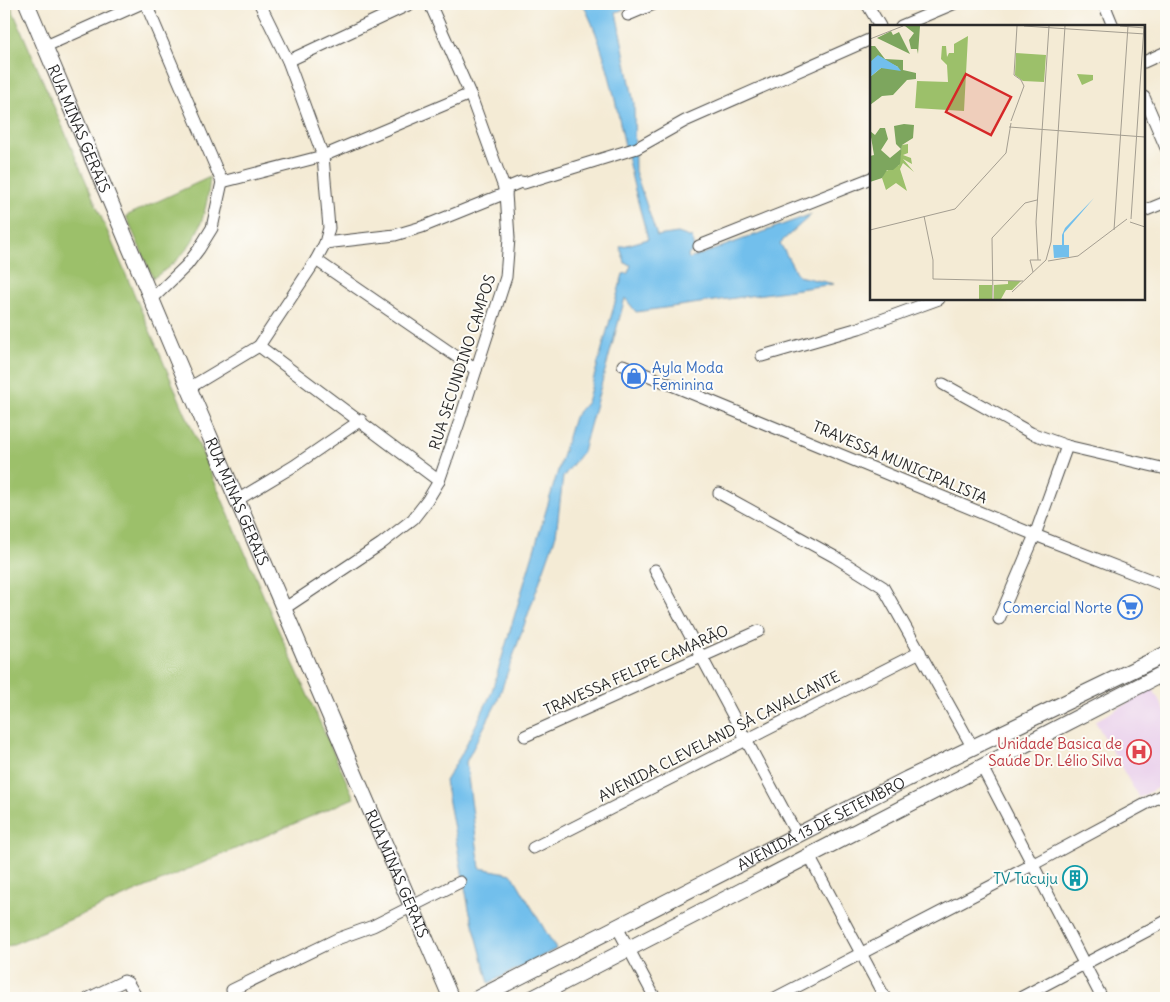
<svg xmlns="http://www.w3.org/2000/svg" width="1170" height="1002" font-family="Delius,sans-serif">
<rect width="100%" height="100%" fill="#fdfcf7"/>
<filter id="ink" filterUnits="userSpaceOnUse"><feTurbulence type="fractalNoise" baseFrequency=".02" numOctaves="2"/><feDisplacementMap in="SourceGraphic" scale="10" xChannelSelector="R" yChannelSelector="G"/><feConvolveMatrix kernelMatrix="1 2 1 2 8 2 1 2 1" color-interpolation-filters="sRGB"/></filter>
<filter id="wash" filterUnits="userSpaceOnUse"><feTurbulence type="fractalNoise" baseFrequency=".0096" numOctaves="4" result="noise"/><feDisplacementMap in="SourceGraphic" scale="20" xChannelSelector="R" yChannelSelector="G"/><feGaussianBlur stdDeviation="1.12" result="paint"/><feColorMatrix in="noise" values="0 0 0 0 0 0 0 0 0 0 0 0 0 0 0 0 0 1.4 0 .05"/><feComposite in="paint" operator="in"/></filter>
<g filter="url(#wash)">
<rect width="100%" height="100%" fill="#f4ebd5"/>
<!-- built -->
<polygon fill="#ead1ec" points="1153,689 1166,713 1166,783 1139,798 1095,721"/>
<!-- green -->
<g fill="#9cc06a" stroke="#64764a">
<polygon points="4,4 10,4 273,618 354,798 4,948"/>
<path d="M210 177C206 223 194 253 153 278L126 216Z"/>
</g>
<!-- water -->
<path fill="#72bfec" stroke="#4e758c" d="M583 4H640L616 12 634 103 635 171 657 236 678 233 692 238 694 250 688 255 689 259 812 214 780 243 798 276 834 284 636 312 625 298 583 451 563 477 556 535 497 702 466 762 480 868 512 874 556 949 489 983 469 909 445 781 461 755 491 694 574 417 587 402 623 274 628 273 631 265 625 263 620 247 648 239C642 216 635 193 630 169 617 113 609 55 583 4Z"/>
</g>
<g filter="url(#ink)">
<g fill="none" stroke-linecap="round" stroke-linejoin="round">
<defs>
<g id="minor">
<polyline points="146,4 222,182 212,228 199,249 187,265 152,299"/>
<polyline points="867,4 880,26"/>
<polyline points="1104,4 1113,26"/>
<polyline points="628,15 654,4"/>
<polyline points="901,26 953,4"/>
<polyline points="46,46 140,4"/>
<polyline points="288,61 410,4"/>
<polyline points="1144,62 1166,52"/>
<polyline points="1144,97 1166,148"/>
<polyline points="222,182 323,156 470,94"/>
<polyline points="504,189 521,182 524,183 637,148 685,121 871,39"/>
<polyline points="1144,211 1166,202"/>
<polyline points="325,243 395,235 422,227 506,193"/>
<polyline points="699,246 871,178"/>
<polyline points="316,260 476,370"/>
<polyline points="259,346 439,481"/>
<polyline points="762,356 859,328 939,299"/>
<polyline points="623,365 1035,535 1166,586"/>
<polyline points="943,384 1031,433 1067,446 1166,469"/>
<polyline points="189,388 259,346 316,260 325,243 329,228 323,156 288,61 260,4"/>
<polyline points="719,493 835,557 883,587 973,748"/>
<polyline points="239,499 294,466 361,420"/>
<polyline points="655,570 797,835"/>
<polyline points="285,608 381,544 413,519 427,501 439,481 459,423 506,277 509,238 506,193 470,94 430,4"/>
<polyline points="999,619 1035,535 1067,446"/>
<polyline points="1160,675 1166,687"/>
<polyline points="525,736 759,631"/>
<polyline points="982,767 1102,998"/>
<polyline points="533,848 920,652"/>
<polyline points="809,856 885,998"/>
<polyline points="617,927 655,998"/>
<polyline points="232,990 337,939 373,926 460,882"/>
<polyline points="89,998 124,981 128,983 137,998"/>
<polyline points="775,998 1032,865 1166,793"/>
<polyline points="1020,998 1166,921"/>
</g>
<g id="tertiary">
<path id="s1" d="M27 4 189 388 451 998"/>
<path id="s2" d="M478 998 907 779 1166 654"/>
<polyline points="533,998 1166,672"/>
</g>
</defs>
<!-- minor casing -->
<use href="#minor" stroke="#494844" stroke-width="13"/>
<!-- tertiary casing -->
<use href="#tertiary" stroke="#494844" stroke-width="17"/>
<!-- minor -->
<use href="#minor" stroke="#fff" stroke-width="11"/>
<!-- tertiary -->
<use href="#tertiary" stroke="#fff" stroke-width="15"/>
</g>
</g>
<!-- icons -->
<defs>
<symbol id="shop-ring" viewBox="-11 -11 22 22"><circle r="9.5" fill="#fdfcf7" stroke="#3f7fe0" stroke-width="1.5"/><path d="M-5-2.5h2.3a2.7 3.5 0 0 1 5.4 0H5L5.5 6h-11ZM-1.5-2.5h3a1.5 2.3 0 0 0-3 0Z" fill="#3f7fe0"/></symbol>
<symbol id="supermarket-ring" viewBox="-11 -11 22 22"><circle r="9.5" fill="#fdfcf7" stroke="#3f7fe0" stroke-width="1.5"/><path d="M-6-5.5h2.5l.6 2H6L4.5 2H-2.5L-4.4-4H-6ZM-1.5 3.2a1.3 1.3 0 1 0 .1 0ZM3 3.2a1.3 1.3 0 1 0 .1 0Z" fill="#3f7fe0"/></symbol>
<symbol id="hospital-ring" viewBox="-11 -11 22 22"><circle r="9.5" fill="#fdfcf7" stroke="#e0444e" stroke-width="1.5"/><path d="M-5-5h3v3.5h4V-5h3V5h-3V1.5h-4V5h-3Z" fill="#e0444e"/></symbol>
<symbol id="building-ring" viewBox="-11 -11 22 22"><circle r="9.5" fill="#fdfcf7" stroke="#0f9aa8" stroke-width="1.5"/><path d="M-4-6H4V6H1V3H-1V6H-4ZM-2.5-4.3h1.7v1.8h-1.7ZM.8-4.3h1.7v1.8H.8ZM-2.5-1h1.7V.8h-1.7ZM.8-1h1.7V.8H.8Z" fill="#0f9aa8"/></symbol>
</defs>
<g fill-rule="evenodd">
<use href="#shop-ring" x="620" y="362" width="28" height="28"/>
<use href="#supermarket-ring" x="1116" y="593" width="28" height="28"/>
<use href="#hospital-ring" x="1125" y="738" width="28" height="28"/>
<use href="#building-ring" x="1061" y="864" width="28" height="28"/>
</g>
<g text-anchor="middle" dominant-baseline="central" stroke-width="4" stroke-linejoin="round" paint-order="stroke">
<!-- street labels -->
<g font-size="15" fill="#2b2b2b" stroke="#fdfcf7">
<text stroke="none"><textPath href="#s1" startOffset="135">RUA MINAS GERAIS</textPath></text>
<text transform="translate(462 362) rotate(-72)">RUA SECUNDINO CAMPOS</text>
<text transform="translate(900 462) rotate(23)">TRAVESSA MUNICIPALISTA</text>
<text stroke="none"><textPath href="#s1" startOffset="540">RUA MINAS GERAIS</textPath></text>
<text transform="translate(636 670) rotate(-24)">TRAVESSA FELIPE CAMARÃO</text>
<text transform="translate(719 736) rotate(-27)">AVENIDA CLEVELAND SÁ CAVALCANTE</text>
<text stroke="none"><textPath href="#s2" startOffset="385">AVENIDA 13 DE SETEMBRO</textPath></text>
<text stroke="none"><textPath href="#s1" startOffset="945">RUA MINAS GERAIS</textPath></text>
</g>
<!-- shop labels -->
<g font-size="15" fill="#366cbe" stroke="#fdfcf7" text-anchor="start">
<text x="652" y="367">Ayla Moda<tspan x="652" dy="17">Feminina</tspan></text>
<text x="1112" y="607" text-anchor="end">Comercial Norte</text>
</g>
<!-- health labels -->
<g font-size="15" fill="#be3a42" stroke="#fdfcf7" text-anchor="end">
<text x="1122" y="743">Unidade Basica de<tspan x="1122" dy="17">Saúde Dr. Lélio Silva</tspan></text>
</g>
<!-- culture labels -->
<g font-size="15" fill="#0d838f" stroke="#fdfcf7" text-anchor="end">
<text x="1058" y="878">TV Tucuju</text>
</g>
</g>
<!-- overview -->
<g transform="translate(870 25)">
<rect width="275" height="275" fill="#f4ebd5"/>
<path d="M98 11 94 86 45 83 47 56 78 57 77 40 71 34 72 21H76L77 32 79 28H84V19ZM146 28 176 30 174 57 153 56 145 50ZM207 49 223 50V55L212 60ZM38 119V128L33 130 41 133 42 139 33 134 44 147 33 138 30 144 37 166 26 158 16 165 12 153 14 147 29 140 32 120ZM138 256H151L142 265H136L131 274H124V260L138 259ZM109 260H122V274H109Z" fill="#9cc06a"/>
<path d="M35 1H50L48 29 47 24H41L39 15 44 8ZM21 6 23 10 29 7 40 29 7 13ZM0 21H5L15 34 33 35V45L46 48V54L37 55 23 70 12 71 0 80V52L11 43 28 42 14 35 11 32 0 37ZM34 99 44 100 43 113 32 120 30 139 23 145H17L12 153 0 157V131L4 130 0 106 5 110 10 103H15L18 114 11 125 20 133 31 124 26 119 24 101Z" fill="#7da65e"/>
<path d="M8 30 28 42 31 46 11 43 0 52V37ZM224 173 194 208V220H199V232L184 233 183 220H192V210L195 203Z" fill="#72bfec"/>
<path fill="none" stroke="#a49e91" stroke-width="1" d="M154 1 275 9M250 1 275 3M0 14 33 1M144 50 147 1M141 96 154 61 151 55 144 50M139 102 275 112M54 191 63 235V254L153 256M261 194 274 1M260 197 275 202M0 205 85 184 136 128 141 98M244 205 258 1M168 235 166 197 179 1M176 235 181 217 195 1M178 236 208 231 257 194M163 247 160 235H171M142 267 176 235M123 274 122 213 155 178 167 175"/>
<path fill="#d62828" fill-opacity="0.15" stroke="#d62828" stroke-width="2.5" d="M96 49 141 72 121 110 76 87Z"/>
<rect width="275" height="275" fill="none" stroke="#2b2b2b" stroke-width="2.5"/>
</g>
<!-- margin -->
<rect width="1170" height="1002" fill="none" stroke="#fdfcf7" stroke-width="20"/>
</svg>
